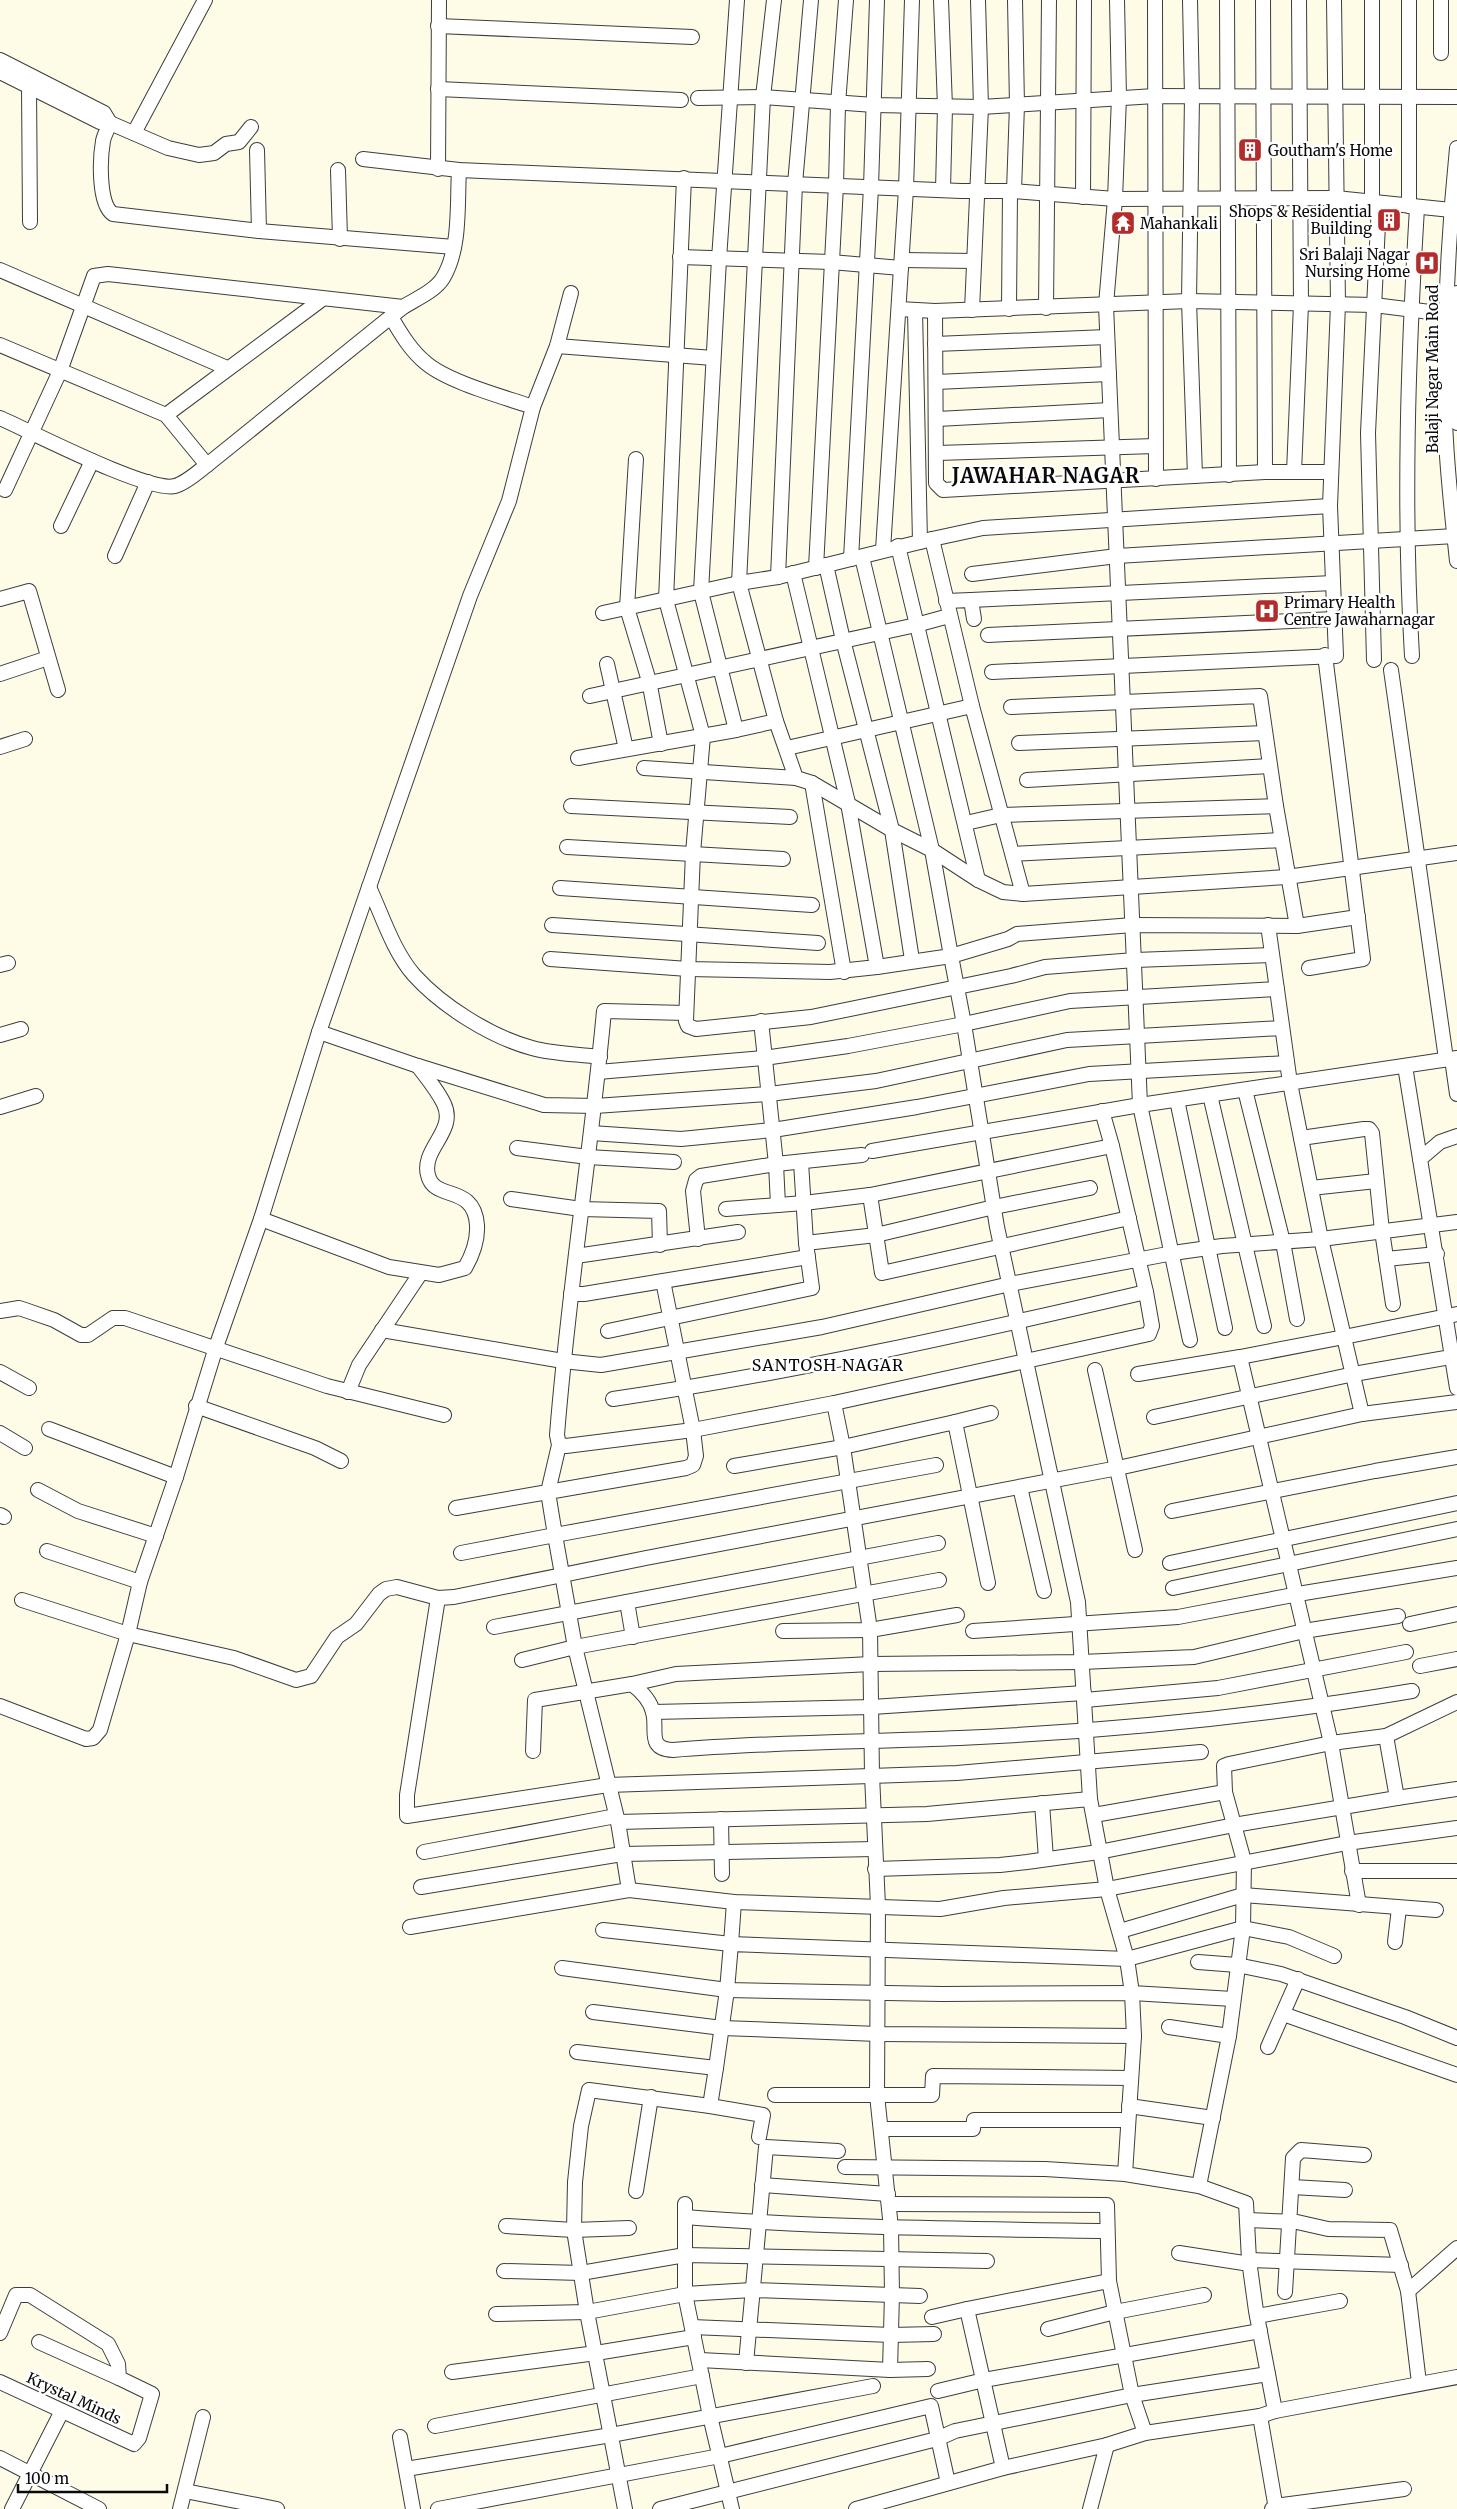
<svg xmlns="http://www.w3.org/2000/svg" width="1457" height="2509" font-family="Merriweather,serif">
<rect width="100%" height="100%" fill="#fefbe7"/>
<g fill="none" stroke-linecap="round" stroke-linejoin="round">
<defs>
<g id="minor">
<polyline points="774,0 763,97 739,583 776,721 796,778 812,783 892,830 932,850 978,880 1003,892 1023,894 1287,877 1457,853"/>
<polyline points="941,0 945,107 943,190"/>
<polyline points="1117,0 1119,97 1115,199 1106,305 1140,1105 1190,1340"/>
<polyline points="1155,0 1156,479"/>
<polyline points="1190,0 1192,97 1189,301 1195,476"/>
<polyline points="1227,0 1229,475"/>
<polyline points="1263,0 1265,472"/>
<path d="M1409 0V206L1417 208C1408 357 1403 506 1412 656"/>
<polyline points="438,26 692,37"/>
<polyline points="1441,53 1441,0"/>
<polyline points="0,60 104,113 110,123"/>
<polyline points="0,72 100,122 110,123 168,148 199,155 214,153 226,144 239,142 251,127"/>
<polyline points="29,86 30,222"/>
<polyline points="438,89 681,100"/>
<polyline points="698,98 763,97 874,105 981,107 1155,96 1457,97"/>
<path d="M110 123C108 129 104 135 103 141 100 158 98 204 113 214L259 231 454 247"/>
<polyline points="134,133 205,0"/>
<path d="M1457 148C1448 237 1444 327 1445 417 1446 464 1452 513 1457 561"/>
<polyline points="257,150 259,231"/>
<polyline points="363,159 459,170 961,191 1014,191 1115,199 1336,198 1451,210"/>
<polyline points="438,169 439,0"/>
<polyline points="338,170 340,239"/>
<polyline points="684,178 666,600 703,736 693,853 686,1021 688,1026 696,1029 811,1017 1011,976 1045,967 1135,960 1272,955"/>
<polyline points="1014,191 1017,105 1015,0"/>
<polyline points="1083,197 1084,0"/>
<polyline points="1372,203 1372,0"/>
<polyline points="680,257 831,262 901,268"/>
<polyline points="902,260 974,261"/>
<polyline points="0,270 227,368"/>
<polyline points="1457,293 1457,423"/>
<polyline points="1046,308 1049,0"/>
<polyline points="899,309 935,311 1189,301 1374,305 1446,314"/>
<polyline points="1009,309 1010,192"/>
<polyline points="915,310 920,542"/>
<polyline points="972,310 981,107 978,0"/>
<polyline points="935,311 936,483 943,490 1265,472 1330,472"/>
<polyline points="935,344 1107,337"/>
<polyline points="0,345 166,415 207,465"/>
<polyline points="557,346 713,358"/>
<polyline points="936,382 1109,374"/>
<polyline points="533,407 557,346 571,293"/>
<polyline points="166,415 321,300"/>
<path d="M0 418C30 431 149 493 175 486 186 483 198 472 207 465L403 307C416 299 435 291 443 278 461 248 457 204 459 170"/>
<polyline points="937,419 1110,410"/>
<polyline points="937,453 1155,446"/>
<polyline points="636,459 627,608 649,681 661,744"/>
<polyline points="1294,472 1301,304 1299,0"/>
<polyline points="5,490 60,371 94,276 108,274 403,307"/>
<polyline points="61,526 92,461"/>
<polyline points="932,539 983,528 1330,506"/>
<polyline points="898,546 978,880"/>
<polyline points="883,550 906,189 912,0"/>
<polyline points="115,556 148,482"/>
<polyline points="862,557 932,850 951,956 877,967"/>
<polyline points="851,559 871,187 877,0"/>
<polyline points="826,565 843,640 892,830 912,960"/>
<polyline points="816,568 836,185 838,104 846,0"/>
<polyline points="972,574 1117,556 1455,536"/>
<polyline points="778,577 795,184 811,0"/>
<polyline points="0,599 29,591 58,690"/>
<polyline points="971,600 1333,583"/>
<polyline points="946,601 971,600 974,619"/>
<polyline points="603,613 739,583 778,577 932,539 972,706 1023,894"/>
<polyline points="988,635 1334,619"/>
<polyline points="1374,660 1368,433 1379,203"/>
<polyline points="607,664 626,749"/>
<polyline points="1391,670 1446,1059"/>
<polyline points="992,672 1336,656 1330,506 1338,304 1334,0"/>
<polyline points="0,674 48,658"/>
<polyline points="590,696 916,625 949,616"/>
<polyline points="1011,707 1260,696 1276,806 1297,926"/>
<polyline points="736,730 701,592 719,259 737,0"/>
<polyline points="1019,743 1265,733"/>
<polyline points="0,747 25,739"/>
<polyline points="787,748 972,706"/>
<polyline points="578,758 736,730 776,721"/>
<polyline points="644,768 796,778"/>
<polyline points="1027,780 1270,766"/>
<polyline points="812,783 844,972"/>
<polyline points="571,806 790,817"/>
<polyline points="966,823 1001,815 1276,806"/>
<polyline points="567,847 783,859"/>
<polyline points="1013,854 1282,840"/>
<path d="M369 887C382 915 393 951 414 975 442 1006 491 1037 532 1048 553 1054 578 1054 600 1057"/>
<polyline points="560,888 812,905"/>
<polyline points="552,925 818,943"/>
<polyline points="1268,925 1290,1083 1321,1239 1344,1337 1240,1357 1331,1743 1359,1905"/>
<polyline points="550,959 688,969 830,972 877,967 848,803 793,573"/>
<polyline points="0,965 8,963"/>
<polyline points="1309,968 1363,959 1325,655"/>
<polyline points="761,1021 776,1164 862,1155"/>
<polyline points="319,1032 418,1066 544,1105 595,1106 769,1094 876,1081 1067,1040 1282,1028"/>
<polyline points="0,1035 21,1029"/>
<polyline points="1452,1059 1457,1094"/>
<polyline points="1405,1066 1420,1159"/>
<polyline points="598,1072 764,1058 848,1046 964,1024 1070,1001 1277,989"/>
<polyline points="1245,1090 1283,1242 1297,1319"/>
<polyline points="1210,1095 1264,1326"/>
<polyline points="1177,1100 1225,1328"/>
<polyline points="0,1107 36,1096"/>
<polyline points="591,1133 681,1139 773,1130 917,1107 1089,1074 1287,1063"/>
<polyline points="1457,1136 1440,1142 1420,1159 1457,1388"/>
<polyline points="1301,1138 1364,1129 1369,1129 1372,1133 1382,1231 1393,1304"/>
<polyline points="517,1148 588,1157 674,1162"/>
<polyline points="872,1151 1140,1105 1457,1058"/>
<polyline points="1311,1188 1376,1181"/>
<polyline points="870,1195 882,1273 1129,1218"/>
<polyline points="511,1199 581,1209 659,1211 660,1245"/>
<polyline points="726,1209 804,1203 870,1195 1112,1146"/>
<path d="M261 1219 389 1267 439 1275 465 1268C473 1254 478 1241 477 1225 474 1183 434 1202 428 1175 421 1149 457 1131 444 1104 438 1091 427 1078 418 1066"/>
<polyline points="698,1239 693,1191 696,1180 701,1176 776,1164 778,1205"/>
<polyline points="806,1243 876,1235 994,1207 1090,1188"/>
<polyline points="576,1256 738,1232"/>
<polyline points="1386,1259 1437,1254"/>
<polyline points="663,1281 693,1430 696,1456 693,1465 686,1468 548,1492 555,1535 936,1465"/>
<polyline points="571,1294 584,1294 808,1257"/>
<polyline points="0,1311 19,1308 28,1311 54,1320 81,1335 88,1335 113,1318 125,1318 327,1386 444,1415"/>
<polyline points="382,1330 563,1361 601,1365 822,1327 1010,1284 1173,1253 1222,1246 1321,1239 1457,1222"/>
<polyline points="608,1331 812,1288 806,1243 801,1162"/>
<polyline points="1095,1370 1135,1550"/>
<polyline points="0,1372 29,1388"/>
<polyline points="1138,1374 1240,1357"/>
<polyline points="348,1392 359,1365 420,1274"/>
<path d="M613 1399C792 1373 970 1333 1146 1292"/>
<polyline points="834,1403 843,1447 870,1630 872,1775 878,1906 877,2095 891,2228 892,2294 890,2370"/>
<polyline points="196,1406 315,1448 341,1461"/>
<polyline points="1362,1414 1344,1337 1457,1314"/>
<polyline points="1154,1417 1354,1374 1457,1356"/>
<polyline points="955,1422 991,1413"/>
<polyline points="49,1429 176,1477"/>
<polyline points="0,1433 25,1448"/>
<polyline points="559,1445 566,1446 693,1430 834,1403 1149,1334 1152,1326 1146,1292 1112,1146 1102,1111"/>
<polyline points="734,1466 843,1447 955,1422 988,1583"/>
<polyline points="1020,1487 1044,1591"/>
<polyline points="38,1490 78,1511 156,1536"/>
<path d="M456 1508 548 1492 559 1445 557 1435C568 1293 591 1152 604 1011L686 1013"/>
<polyline points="1172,1511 1375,1471 1457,1457"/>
<polyline points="0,1515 4,1517"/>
<polyline points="47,1551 140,1582"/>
<polyline points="461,1553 555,1535 575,1647 618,1822 629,1890 734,1902 940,1909 1004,1898 1107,1889 1347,1843 1457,1828"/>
<polyline points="1170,1563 1457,1503"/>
<polyline points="1173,1588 1457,1529"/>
<polyline points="438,1598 407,1795 407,1816 608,1785 957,1773 1201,1752"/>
<polyline points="22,1600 128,1634 234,1658 296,1680 311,1676 337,1637 356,1624 379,1594 386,1589 397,1587 438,1598 454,1597 646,1558 1118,1468 1362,1414 1457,1402"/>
<polyline points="627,1602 633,1637"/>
<polyline points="1410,1624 1457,1614"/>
<polyline points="494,1627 938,1543"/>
<polyline points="783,1631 870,1630 957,1615"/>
<polyline points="973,1631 1178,1617 1304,1593 1457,1568"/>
<polyline points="522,1660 575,1647 939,1580"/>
<polyline points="1420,1666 1457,1659"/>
<polyline points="632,1684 676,1674 871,1664 1082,1662 1194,1657 1304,1631 1398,1616"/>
<polyline points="1085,1700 1218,1688 1406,1652"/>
<path d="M0 1706 86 1739 93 1738 100 1730 128 1634 140 1582 176 1477 216 1347 261 1219 319 1032 369 887 470 596 509 501 533 407C504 397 448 382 426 363 411 351 401 334 391 317"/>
<polyline points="653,1712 872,1707 1084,1693"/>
<path d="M533 1751 535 1700 632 1684C641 1691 650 1700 653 1712 658 1729 646 1749 673 1750 769 1742 865 1742 960 1738 1111 1731 1264 1716 1412 1691"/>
<polyline points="1397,1798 1457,1789"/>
<polyline points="1042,1803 1046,1859"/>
<polyline points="1094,1815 1225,1792"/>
<polyline points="721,1819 722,1874"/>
<polyline points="618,1822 927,1814 1090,1799"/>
<polyline points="424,1852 616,1816"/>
<polyline points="875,1869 1000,1865 1027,1862 1099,1852 1234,1825 1397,1798 1386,1736"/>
<polyline points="1352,1871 1457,1871"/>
<polyline points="421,1887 622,1854 875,1849"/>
<polyline points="410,1927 629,1890"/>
<polyline points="603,1930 731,1944 734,1902"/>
<polyline points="1120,1931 1243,1895 1436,1910"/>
<polyline points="1395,1942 1399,1908"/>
<polyline points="1198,1962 1237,1965 1281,1974 1405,2017 1457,2038"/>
<polyline points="562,1968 727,1990 942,1994 1132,1993 1134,2036 1125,2174 1199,2186"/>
<polyline points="1233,1999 1132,1993 1127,1959 1107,1889 1090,1799 1078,1602 997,1227 964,1024 951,956 1008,939 1017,934 1133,925 1297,926 1358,917"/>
<polyline points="593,2012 722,2028 878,2034 1134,2036"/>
<polyline points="1283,2014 1457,2075"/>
<polyline points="1169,2027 1229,2036"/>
<polyline points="1268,2047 1298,1979"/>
<polyline points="577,2052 716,2068 727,1990 731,1944 1127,1959 1243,1928 1289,1937 1334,1956"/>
<polyline points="775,2095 932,2095 933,2076 1131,2078"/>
<polyline points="710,2106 716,2068"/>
<polyline points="1129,2106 1213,2118"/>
<polyline points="881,2129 973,2129 974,2120 1128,2120"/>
<polyline points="845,2167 1045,2169 1125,2174"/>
<polyline points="762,2185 888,2194"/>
<polyline points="1292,2187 1345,2190"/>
<polyline points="636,2191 651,2097"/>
<polyline points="685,2204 685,2294 710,2416 732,2509"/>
<polyline points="889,2204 1107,2205 1109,2281"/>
<path d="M685 2217C825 2228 966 2229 1106 2231"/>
<polyline points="1248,2220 1297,2222 1328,2229 1390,2230 1408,2291 1419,2383"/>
<polyline points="506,2226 574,2230 629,2228"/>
<polyline points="1179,2253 1250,2264"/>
<polyline points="1249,2260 1401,2265"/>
<polyline points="504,2271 581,2273 685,2255 987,2261"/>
<polyline points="1408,2291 1457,2248"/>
<polyline points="1285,2292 1293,2158 1301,2150 1364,2155"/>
<polyline points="496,2314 587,2312 685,2294 752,2290 920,2296"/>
<polyline points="1257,2316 1340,2301"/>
<polyline points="932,2317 967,2309"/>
<polyline points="692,2327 891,2335 934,2334"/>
<polyline points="1048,2329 1115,2312 1204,2295"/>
<polyline points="0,2333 16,2295 30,2295 108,2344 118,2364 119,2378 152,2394 139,2438 134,2444 0,2382"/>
<polyline points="39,2342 119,2378"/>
<polyline points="700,2360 890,2370 928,2369"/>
<polyline points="746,2363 766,2147 838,2151"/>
<polyline points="452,2372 596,2353 694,2337"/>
<polyline points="938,2391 984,2380 1260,2331"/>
<polyline points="1275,2411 1256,2311 1249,2260 1246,2203 1199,2186 1229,2036 1243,1928 1244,1861 1225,1792 1224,1766 1229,1764 1331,1743 1386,1736 1457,1702"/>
<polyline points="1260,2416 1276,2509"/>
<polyline points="435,2426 702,2376"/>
<polyline points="400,2437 413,2509"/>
<polyline points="0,2458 99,2509"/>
<polyline points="1003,2468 967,2309 1109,2281 1132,2395 1145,2433"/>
<polyline points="406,2469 611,2435 873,2386"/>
<polyline points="185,2491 277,2509"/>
<polyline points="12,2509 62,2411"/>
<polyline points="180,2509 203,2417"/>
<polyline points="438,2509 720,2456 931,2406 948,2483"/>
<polyline points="625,2509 587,2312 574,2230 575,2182 581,2126 589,2090 710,2106 763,2115 759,2137"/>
<polyline points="660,2509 937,2439 955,2431 1132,2395 1268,2374"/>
<polyline points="856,2509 1003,2468 1107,2445 1145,2433 1260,2416 1275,2411 1457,2377"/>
<polyline points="1090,2509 1107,2445"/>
<polyline points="1272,2509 1275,2506 1404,2489"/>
</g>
</defs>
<!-- minor casing -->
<use href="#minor" stroke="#3d3d3d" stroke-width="16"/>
<!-- minor -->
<use href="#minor" stroke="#fff" stroke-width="14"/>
</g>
<!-- icons -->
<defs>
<symbol id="building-square" viewBox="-11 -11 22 22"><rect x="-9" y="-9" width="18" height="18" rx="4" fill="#b12c2a" stroke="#fff"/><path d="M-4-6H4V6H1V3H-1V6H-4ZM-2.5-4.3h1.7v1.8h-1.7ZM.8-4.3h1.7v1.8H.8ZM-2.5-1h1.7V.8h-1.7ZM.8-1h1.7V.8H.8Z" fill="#fff"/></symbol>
<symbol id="temple-square" viewBox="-11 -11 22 22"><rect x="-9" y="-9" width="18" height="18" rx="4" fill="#b12c2a" stroke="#fff"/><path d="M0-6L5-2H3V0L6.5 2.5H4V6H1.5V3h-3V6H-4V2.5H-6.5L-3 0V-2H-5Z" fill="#fff"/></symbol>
<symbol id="hospital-square" viewBox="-11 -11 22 22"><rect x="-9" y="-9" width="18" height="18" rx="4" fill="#b12c2a" stroke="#fff"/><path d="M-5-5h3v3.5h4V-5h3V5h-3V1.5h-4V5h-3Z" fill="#fff"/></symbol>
</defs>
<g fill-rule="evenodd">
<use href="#building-square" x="1236" y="136" width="28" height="28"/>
<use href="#building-square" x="1375" y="206" width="28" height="28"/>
<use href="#temple-square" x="1109" y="209" width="28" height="28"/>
<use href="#hospital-square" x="1413" y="249" width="28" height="28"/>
<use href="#hospital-square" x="1253" y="597" width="28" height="28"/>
</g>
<g text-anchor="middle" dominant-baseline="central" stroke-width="5" stroke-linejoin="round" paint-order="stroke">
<!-- poi labels -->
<g font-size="15" fill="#0a0a0a" stroke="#fff" text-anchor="start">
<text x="1268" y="150">Goutham's Home</text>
<text x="1372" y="211" text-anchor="end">Shops &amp; Residential<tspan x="1372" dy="17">Building</tspan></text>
<text x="1140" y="223">Mahankali</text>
<text x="1410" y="254" text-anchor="end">Sri Balaji Nagar<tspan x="1410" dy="17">Nursing Home</tspan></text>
<text x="1284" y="602">Primary Health<tspan x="1284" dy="17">Centre Jawaharnagar</tspan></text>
</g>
<!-- street labels -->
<g font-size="15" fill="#0a0a0a" stroke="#fff">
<text transform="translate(1432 369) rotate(-90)">Balaji Nagar Main Road</text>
<text transform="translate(74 2398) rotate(25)">Krystal Minds</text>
</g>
<!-- neighbourhood labels -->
<g font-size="16" letter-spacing="1" fill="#0a0a0a" stroke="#fff">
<text x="828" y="1365">SANTOSH NAGAR</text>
</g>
<!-- district labels -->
<g font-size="20" font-weight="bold" letter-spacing="1" fill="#0a0a0a" stroke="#fff">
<text x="1046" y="475">JAWAHAR NAGAR</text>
</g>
</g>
<!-- scale -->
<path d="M18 2484v8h149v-8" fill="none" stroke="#0a0a0a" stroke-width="2.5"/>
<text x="25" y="2484" font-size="15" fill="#0a0a0a" stroke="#ffffff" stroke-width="4" paint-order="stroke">100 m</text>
</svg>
